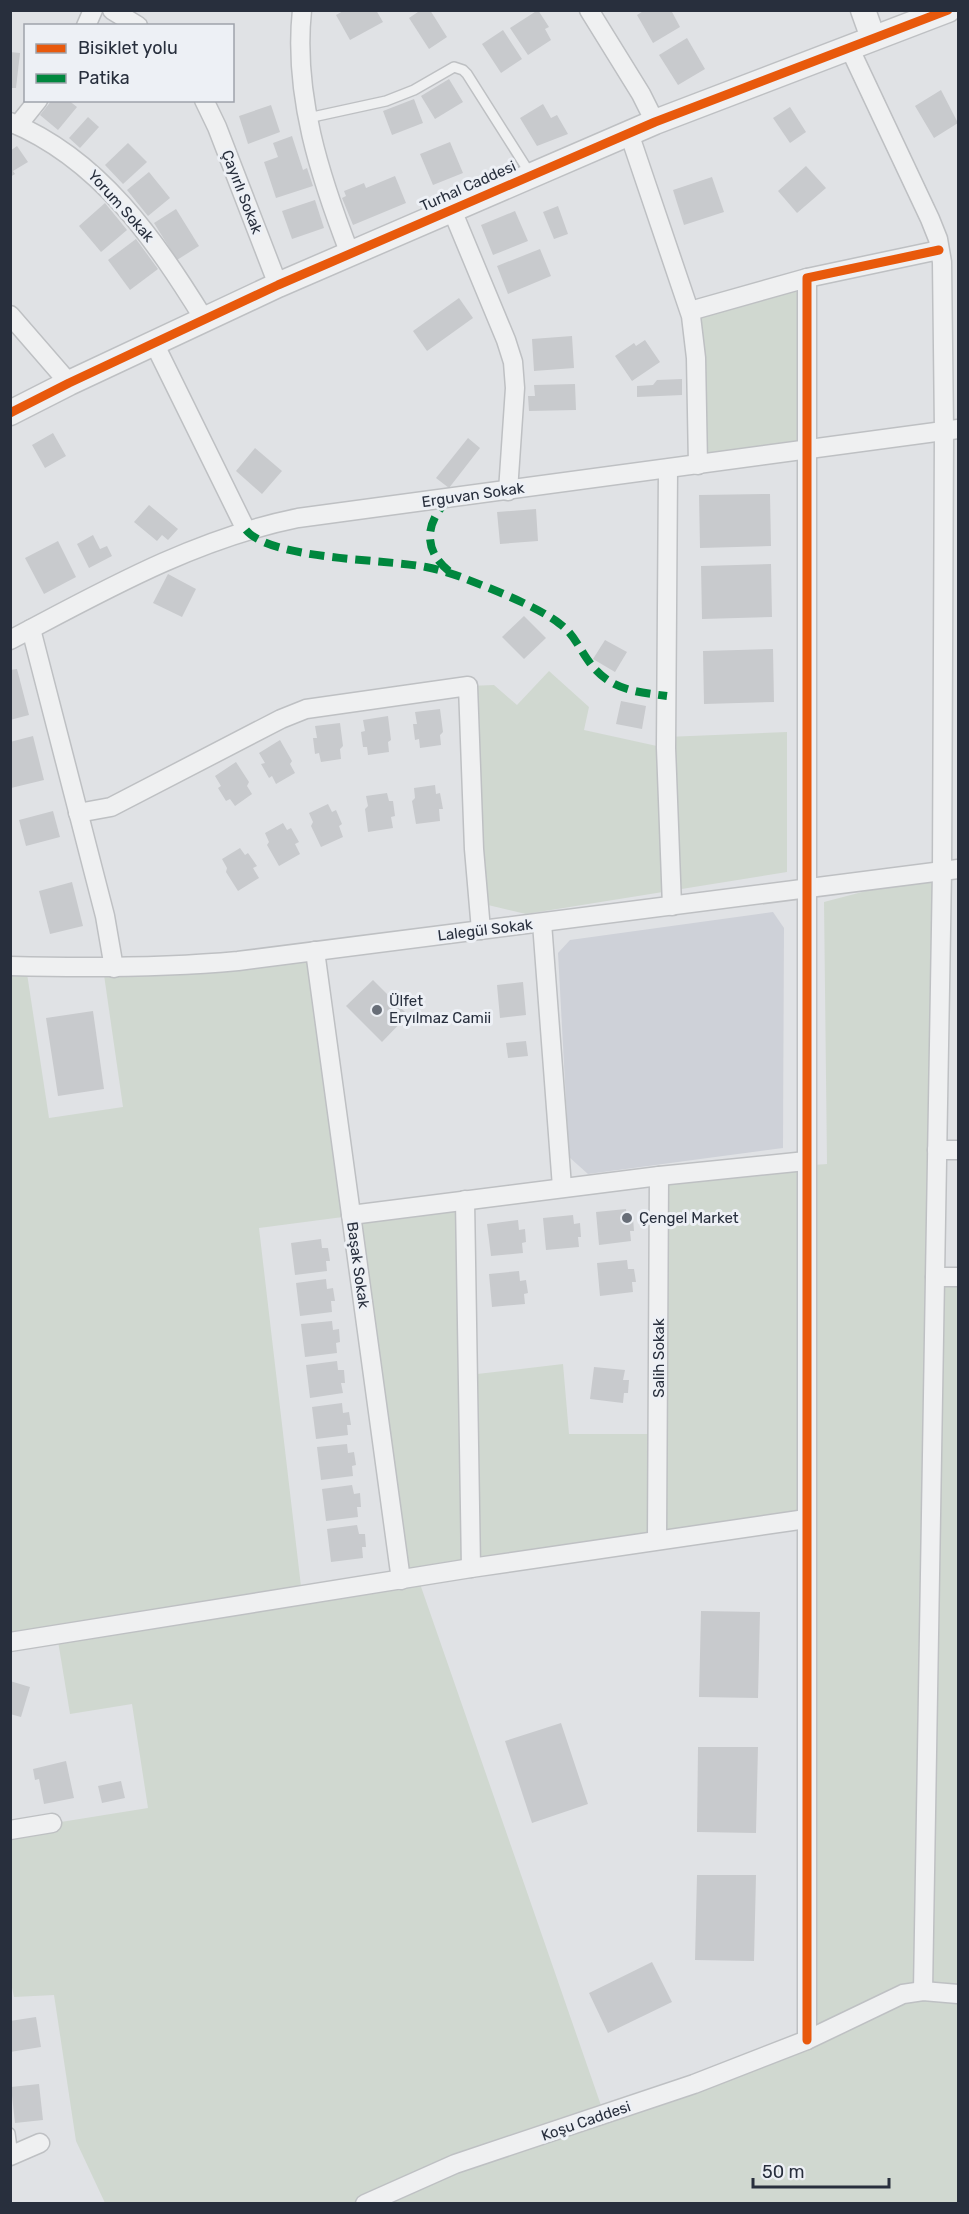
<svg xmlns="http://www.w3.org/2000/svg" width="969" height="2214" font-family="Rubik,sans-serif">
<rect width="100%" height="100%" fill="#e0e2e5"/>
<!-- built -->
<polygon fill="#ced1d8" points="773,912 784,928 783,1148 588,1174 569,1157 558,953 570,940"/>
<!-- green -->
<g fill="#d0d8d0" fill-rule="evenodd">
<polygon points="807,278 807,450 698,465 690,311"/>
<polygon points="549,671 589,707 584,730 666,748 666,737 787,732 787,872 526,914 488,905 474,849 468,686 494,685 517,705"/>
<path d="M942 871 935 1277H958V2203H105L76 2141 54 1995 14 1997 10 1978 11 1830 148 1808 132 1704 70 1714 57 1635 11 1642V966L26 967 49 1118 123 1107 103 968 315 951 339 1197 351 1215 659 1176 827 1164 824 902ZM660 1186 659 1434H569L563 1364 477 1374 471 1210ZM343 1217 400 1580 302 1595 259 1228ZM806 1520 807 2039 604 2114 418 1578Z"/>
</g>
<!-- building -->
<g fill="#c8cacd">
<polygon points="345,10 376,10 383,22 350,40 336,15"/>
<polygon points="421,10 430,10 447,37 429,49 409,18"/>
<polygon points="538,10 549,27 545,29 551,40 528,55 510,28"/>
<polygon points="645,10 671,10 680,27 653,43 637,15"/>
<polygon points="503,30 522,59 501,73 482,44"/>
<polygon points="687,38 705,69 678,85 659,55"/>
<polygon points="10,52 20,53 16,88 10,88"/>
<polygon points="449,79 463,102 435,119 421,96"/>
<polygon points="941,90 958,123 934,138 915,106"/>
<polygon points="414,99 423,123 392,135 383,111"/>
<polygon points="52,100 68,100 77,107 58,130 40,115"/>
<polygon points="543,104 551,118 557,115 568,134 537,146 520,118"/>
<polygon points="271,105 280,132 248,144 239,116"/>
<polygon points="790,107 806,132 790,143 773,118"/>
<polygon points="88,117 99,127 80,148 69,138"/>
<polygon points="292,136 303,170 307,168 313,186 276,198 264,162 278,157 273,143"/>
<polygon points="450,142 463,173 433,185 420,154"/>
<polygon points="128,143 147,162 123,184 105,165"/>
<polygon points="17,146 28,162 13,171 15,174 10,177 10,151"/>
<polygon points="806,166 826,188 797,213 778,191"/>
<polygon points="149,172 170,198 148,216 127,190"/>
<polygon points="395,176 406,203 353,225 342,198 346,196 344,191 364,183 366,188"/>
<polygon points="712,177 724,212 684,225 673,190"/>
<polygon points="315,200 324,228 292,239 282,211"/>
<polygon points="105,203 127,230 101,252 79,226"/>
<polygon points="558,206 568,234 554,239 543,212"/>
<polygon points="176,209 199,246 177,260 154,223"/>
<polygon points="515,211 528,241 493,255 481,225"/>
<polygon points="136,239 158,269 130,290 108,260"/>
<polygon points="540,249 551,276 508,294 497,266"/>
<polygon points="459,298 473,318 427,351 413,331"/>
<polygon points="572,336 574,368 534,371 532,339"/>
<polygon points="645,340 660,362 632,381 615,356 634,343 636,346"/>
<polygon points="682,379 682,395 637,397 637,386 653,385 657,380"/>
<polygon points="575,384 576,410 529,411 528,396 535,396 534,385"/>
<polygon points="53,433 66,456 45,468 32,445"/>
<polygon points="468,438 480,448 449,488 436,478"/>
<polygon points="255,448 282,471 262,494 236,471"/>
<polygon points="770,494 771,546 700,548 699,495"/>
<polygon points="149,505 178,529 168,540 162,535 157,541 134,522"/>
<polygon points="536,509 538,541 500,544 497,512"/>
<polygon points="93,535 100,549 107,546 112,556 89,568 77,544"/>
<polygon points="58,541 76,577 44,594 25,558"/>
<polygon points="771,564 772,617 702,619 701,566"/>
<polygon points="168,574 196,589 182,617 153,603"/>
<polygon points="524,616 546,638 524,659 502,637"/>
<polygon points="605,640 627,652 615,672 593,659"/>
<polygon points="773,649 774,702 704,704 703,651"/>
<polygon points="17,669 29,715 10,720 10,670"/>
<polygon points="621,701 646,706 642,729 616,724"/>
<polygon points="440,709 443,732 440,735 441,745 420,748 419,739 415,740 413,724 417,724 415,712"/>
<polygon points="388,716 391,740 388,742 389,752 368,755 367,747 363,747 361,732 365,731 363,720"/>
<polygon points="340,723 343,746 340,749 341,759 321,762 319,753 315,754 313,738 317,738 315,726"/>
<polygon points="33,736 44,780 11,788 10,742"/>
<polygon points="280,740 292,761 290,764 295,773 276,784 272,776 269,778 261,764 265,763 259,753"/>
<polygon points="236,762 249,782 247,786 252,794 235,806 230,799 226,801 218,788 221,786 215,776"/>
<polygon points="435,785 436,794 440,793 443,809 439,809 440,821 416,824 412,801 415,798 414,788"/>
<polygon points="387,793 389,801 393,801 395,816 391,817 393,828 368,832 365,809 368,806 366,796"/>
<polygon points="328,804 332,812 336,810 342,824 339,826 343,837 321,847 311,826 313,822 309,813"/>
<polygon points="53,811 60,837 26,846 19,820"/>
<polygon points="283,823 287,830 291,828 299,842 295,844 300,854 279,866 267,845 269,842 265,833"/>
<polygon points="240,848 245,855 248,853 257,866 253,868 259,878 238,891 226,872 227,868 222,859"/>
<polygon points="72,882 83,926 50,934 39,891"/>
<polygon points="373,980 408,1015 382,1042 346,1006"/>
<polygon points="523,982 526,1015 500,1018 497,985"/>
<polygon points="93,1011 104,1089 58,1096 46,1018"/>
<polygon points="526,1041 528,1056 508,1058 506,1043"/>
<polygon points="626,1209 627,1218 633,1218 634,1231 630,1231 631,1241 599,1245 596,1212"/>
<polygon points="573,1215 574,1224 580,1223 581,1237 578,1237 579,1247 546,1250 543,1218"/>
<polygon points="518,1220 519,1230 525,1229 526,1242 522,1243 523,1253 491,1256 487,1224"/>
<polygon points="321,1239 322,1248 328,1248 330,1261 326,1261 327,1271 295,1275 291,1243"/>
<polygon points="627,1260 628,1269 634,1269 636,1282 632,1282 633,1292 600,1296 597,1263"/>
<polygon points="519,1271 520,1281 526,1280 528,1293 524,1294 525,1304 492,1307 489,1274"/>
<polygon points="326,1279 327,1289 333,1288 335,1301 331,1301 332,1312 300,1316 296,1283"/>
<polygon points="332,1321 333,1330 339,1329 340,1342 336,1343 337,1353 305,1357 301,1324"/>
<polygon points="337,1361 338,1370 344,1370 345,1383 341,1383 343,1393 310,1398 306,1365"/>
<polygon points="594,1367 625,1370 623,1380 629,1380 628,1393 624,1393 623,1403 590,1399"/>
<polygon points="342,1403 343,1413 349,1412 351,1425 347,1425 348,1435 316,1439 312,1407"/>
<polygon points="347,1444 348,1453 354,1452 356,1465 352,1466 353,1476 321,1480 317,1447"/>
<polygon points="352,1485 354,1494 360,1493 361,1507 357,1507 358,1517 326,1521 322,1489"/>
<polygon points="357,1525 359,1534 365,1534 366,1547 362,1547 363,1558 331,1562 327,1529"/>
<polygon points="701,1611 760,1612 758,1698 699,1697"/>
<polygon points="10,1681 30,1687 21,1717 10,1714"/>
<polygon points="561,1723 588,1804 532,1823 505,1741"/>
<polygon points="698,1747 758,1747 756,1833 697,1832"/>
<polygon points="66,1761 74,1798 44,1804 39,1779 35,1780 33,1769"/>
<polygon points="121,1781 125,1798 102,1803 98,1786"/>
<polygon points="697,1875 756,1875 754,1961 695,1960"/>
<polygon points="652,1962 672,2002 608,2033 589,1993"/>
<polygon points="36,2017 41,2047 10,2052 10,2021"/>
<polygon points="39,2084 43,2120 15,2123 11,2087"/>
</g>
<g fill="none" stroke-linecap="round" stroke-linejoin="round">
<defs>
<g id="service">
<polyline points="308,118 386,101 414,90 454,67 463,70 467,74 531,175"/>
<polyline points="10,2133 13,2155"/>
</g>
<g id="minor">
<polyline points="112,10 138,26"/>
<path d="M302 10C293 94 320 177 350 254"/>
<polyline points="589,10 641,94 655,122"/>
<polyline points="86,26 93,10"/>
<polyline points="849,47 930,219 938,239 942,262 944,431 942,871 935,1277 958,1277"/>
<polyline points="204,100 217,127 278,285"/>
<path d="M10 122C100 159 155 240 204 319"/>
<polyline points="18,125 38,100"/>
<polyline points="629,133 691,316 696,358 698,465"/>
<polyline points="452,210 506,340 513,362 515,388 508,491"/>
<polyline points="690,311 807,278"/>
<polyline points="10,315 69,383"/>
<polyline points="154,343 246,530"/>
<polyline points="668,470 666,748 672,906"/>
<polyline points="31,629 105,916 114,968"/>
<path d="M10 640C103 591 194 539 298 518L958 429"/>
<polyline points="78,813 111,807 281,719 306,709 468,686 474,849 481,930"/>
<polyline points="542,923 562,1187"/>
<polyline points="315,951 401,1580"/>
<path d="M10 966C87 968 162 968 238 961L958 869"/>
<polyline points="937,1150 958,1150"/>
<polyline points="465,1200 471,1568"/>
<polyline points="351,1215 659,1176 806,1161"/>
<polyline points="657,1540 659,1176"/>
<polyline points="10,1642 471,1568 806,1519"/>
<polyline points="10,1830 52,1823"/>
<polyline points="923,1991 935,1277"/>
<polyline points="807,2040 807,278 939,250"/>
<polyline points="10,2156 40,2143"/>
<polyline points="365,2204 455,2164 694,2084 807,2040 903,1994 923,1991 958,1994"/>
</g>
<g id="tertiary">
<polyline points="863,10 873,38"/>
<polyline points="10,413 69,383 278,285 655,122 948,10"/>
</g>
</defs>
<!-- service casing -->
<use href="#service" stroke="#bec0c3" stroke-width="12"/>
<!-- minor casing -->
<use href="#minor" stroke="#bec0c3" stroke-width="21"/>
<!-- tertiary casing -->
<use href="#tertiary" stroke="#bec0c3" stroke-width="27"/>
<!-- service -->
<use href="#service" stroke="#eff0f1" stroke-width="9"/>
<!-- minor -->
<use href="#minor" stroke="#eff0f1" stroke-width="18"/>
<!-- tertiary -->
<use href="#tertiary" stroke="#eff0f1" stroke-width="24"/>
<!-- quiet -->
<g stroke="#00873e" stroke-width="8" stroke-dasharray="15 8" stroke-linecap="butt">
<path d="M449 499C425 522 422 550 450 572"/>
<path d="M246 530C271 560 385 559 426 567 437 569 450 573 461 577 489 588 537 606 560 624 574 634 580 650 590 663 610 690 636 692 667 696"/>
</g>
<defs>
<g id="cycleway">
<polyline points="10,413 69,383 278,285 655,122 948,10"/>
<polyline points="807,2040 807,278 939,250"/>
</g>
</defs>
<!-- cycleway casing -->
<use href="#cycleway" stroke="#edf0f5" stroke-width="13"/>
<!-- cycleway -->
<use href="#cycleway" stroke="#e8590c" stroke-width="9"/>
</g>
<!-- markers -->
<g fill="#686e78" stroke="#edf0f5" stroke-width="2">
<circle cx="377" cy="1010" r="6"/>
<circle cx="627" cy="1218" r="6"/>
</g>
<g text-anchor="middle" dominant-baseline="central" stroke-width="6" stroke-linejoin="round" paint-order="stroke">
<!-- street labels -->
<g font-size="15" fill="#282f3d" stroke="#edf0f5">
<text transform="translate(468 186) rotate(-24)">Turhal Caddesi</text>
<text transform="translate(242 192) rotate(69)">Çayırlı Sokak</text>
<text transform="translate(121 206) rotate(48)">Yorum Sokak</text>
<text transform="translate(473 495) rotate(-8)">Erguvan Sokak</text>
<text transform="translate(485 930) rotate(-7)">Lalegül Sokak</text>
<text transform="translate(358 1265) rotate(82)">Başak Sokak</text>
<text transform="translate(659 1358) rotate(-90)">Salih Sokak</text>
<text transform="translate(586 2121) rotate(-19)">Koşu Caddesi</text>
</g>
<!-- poi labels -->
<g font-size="15" fill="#282f3d" stroke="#edf0f5" text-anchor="start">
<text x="389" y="1001">Ülfet<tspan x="389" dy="17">Eryılmaz Camii</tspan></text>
<text x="639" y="1218">Çengel Market</text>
</g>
</g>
<!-- border -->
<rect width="969" height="2214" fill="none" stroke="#282f3d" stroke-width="24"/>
<!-- legend -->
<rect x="24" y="24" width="210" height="78" fill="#edf0f5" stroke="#9ea3ab" stroke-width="1.5"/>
<rect x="36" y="44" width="30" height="9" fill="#e8590c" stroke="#9ea3ab" stroke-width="1.5"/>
<text x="78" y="54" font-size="18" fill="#282f3d">Bisiklet yolu</text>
<rect x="36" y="74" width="30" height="9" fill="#00873e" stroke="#9ea3ab" stroke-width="1.5"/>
<text x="78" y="84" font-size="18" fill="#282f3d">Patika</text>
<!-- scale -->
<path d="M753 2178v9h136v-9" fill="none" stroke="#282f3d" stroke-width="3"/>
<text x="762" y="2178" font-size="18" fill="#282f3d" stroke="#edf0f5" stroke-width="4.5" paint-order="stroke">50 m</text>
</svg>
